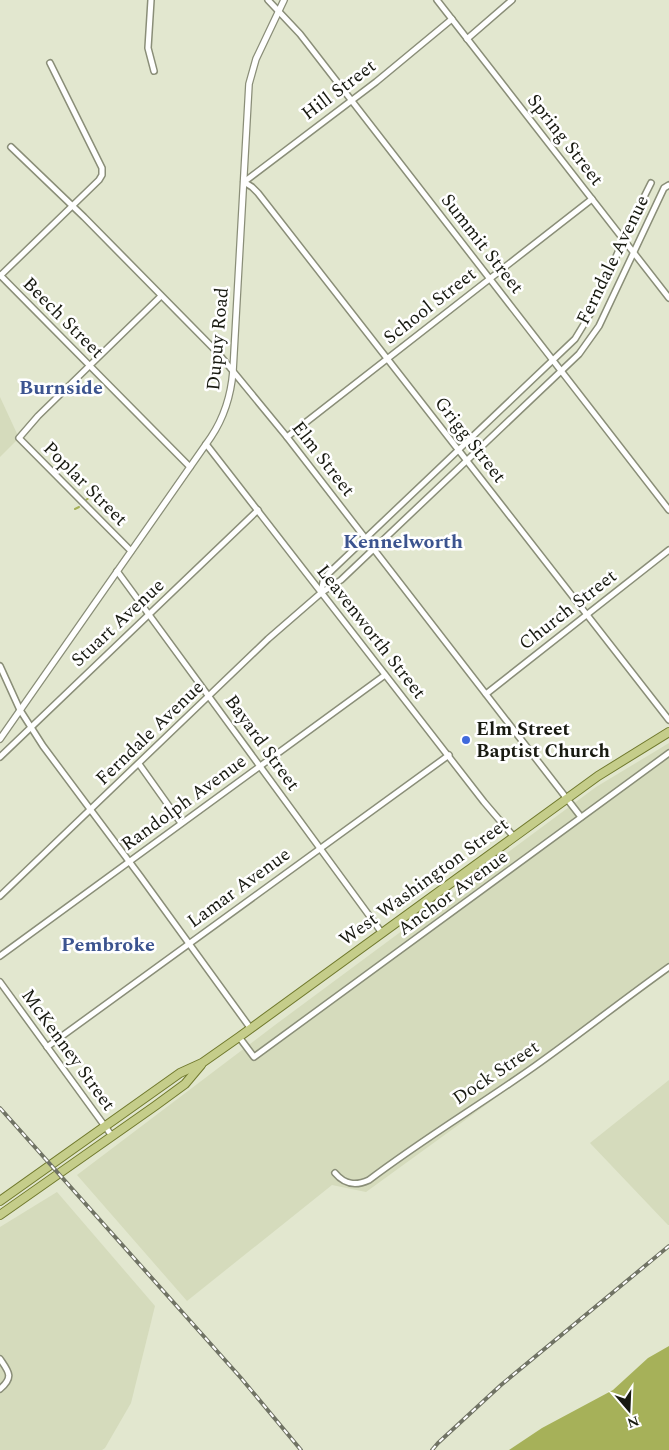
<svg xmlns="http://www.w3.org/2000/svg" width="669" height="1450" font-family="Spectral,serif">
<rect width="100%" height="100%" fill="#e2e7cf"/>
<!-- built -->
<g fill="#d5dbbc">
<polygon points="0,397 19,438 0,457"/>
<polygon points="669,743 669,972 366,1192 332,1185 187,1301 77,1175 275,1025 596,787"/>
<polygon points="669,1080 669,1225 668,1225 590,1143"/>
<polygon points="57,1192 155,1306 131,1403 105,1448 102,1450 0,1450 0,1227"/>
</g>
<!-- forest -->
<polygon fill="#a6b159" points="669,1346 669,1450 509,1450 542,1428 613,1390 648,1358"/>
<g fill="none" stroke-linecap="round" stroke-linejoin="round">
<!-- stream -->
<g stroke="#a6b159" stroke-width="2">
<polyline points="86,500 99,490"/>
<polyline points="75,509 79,507"/>
</g>
<defs>
<g id="minor">
<polyline points="151,0 148,48 154,71"/>
<polyline points="268,0 300,34 669,510"/>
<polyline points="437,0 669,298"/>
<polyline points="452,19 376,82 244,182 252,187 258,193 669,720"/>
<polyline points="467,39 512,0"/>
<polyline points="11,147 84,217 218,353 287,437 581,817"/>
<polyline points="0,275 190,467"/>
<polyline points="0,276 99,180 102,175 102,168 50,63"/>
<polyline points="287,437 592,199"/>
<polyline points="206,444 484,802 514,837"/>
<polyline points="131,551 19,438 38,416 161,296"/>
<polyline points="117,571 382,933"/>
<polyline points="321,593 323,582 328,574 575,339 592,311 630,225 651,183"/>
<polyline points="0,666 20,710 43,746 140,876 251,1029"/>
<polyline points="486,694 669,550"/>
<polyline points="0,757 258,510"/>
<polyline points="139,764 181,823"/>
<polyline points="0,896 268,639 321,593 341,580 579,354 599,326 664,188 669,185"/>
<polyline points="0,956 385,675"/>
<polyline points="0,982 112,1136"/>
<polyline points="239,1037 254,1057 669,753"/>
<polyline points="47,1047 449,755"/>
<path d="M335 1173C345 1185 356 1186 369 1180 423 1139 480 1105 535 1066 580 1034 624 999 669 967"/>
<path d="M0 1359C9 1372 14 1377 0 1389"/>
</g>
<path id="tertiary" d="M0 739 211 437C225 416 231 395 233 371L249 84 256 59 284 0"/>
<g id="primary">
<polyline points="0,1201 180,1073 202,1063 239,1037 598,776 669,732"/>
<polyline points="0,1215 155,1106 185,1084 201,1065"/>
</g>
</defs>
<!-- minor casing -->
<use href="#minor" stroke="#8a8e78" stroke-width="8"/>
<!-- tertiary casing -->
<use href="#tertiary" stroke="#8a8e78" stroke-width="8"/>
<!-- primary casing -->
<use href="#primary" stroke="#70792d" stroke-width="10"/>
<!-- minor -->
<use href="#minor" stroke="#fff" stroke-width="5"/>
<!-- tertiary -->
<use href="#tertiary" stroke="#fff" stroke-width="5.5"/>
<!-- primary -->
<use href="#primary" stroke="#c5cd8a" stroke-width="8"/>
<defs>
<g id="rail">
<polyline points="0,1108 241,1378 301,1450"/>
<polyline points="432,1450 438,1443 501,1385 669,1246"/>
</g>
</defs>
<!-- rail casing -->
<use href="#rail" stroke="#707364" stroke-width="4"/>
<!-- rail -->
<use href="#rail" stroke="#fff" stroke-width="2" stroke-dasharray="5.5" stroke-linecap="butt"/>
</g>
<!-- markers -->
<circle fill="#406adc" stroke="#fff" stroke-width="2" cx="466" cy="740" r="5"/>
<g text-anchor="middle" dominant-baseline="central" stroke-width="5" stroke-linejoin="round" paint-order="stroke">
<!-- street labels -->
<g font-size="19" fill="#181a11" stroke="#fff">
<text transform="translate(339 90) rotate(-37)">Hill Street</text>
<text transform="translate(565 140) rotate(52)">Spring Street</text>
<text transform="translate(482 244) rotate(52)">Summit Street</text>
<text transform="translate(613 260) rotate(-64)">Ferndale Avenue</text>
<text transform="translate(430 306) rotate(-38)">School Street</text>
<text transform="translate(63 318) rotate(45)">Beech Street</text>
<text transform="translate(218 339) rotate(-85)">Dupuy Road</text>
<text transform="translate(470 440) rotate(52)">Grigg Street</text>
<text transform="translate(323 459) rotate(52)">Elm Street</text>
<text transform="translate(85 484) rotate(45)">Poplar Street</text>
<text transform="translate(568 610) rotate(-38)">Church Street</text>
<text transform="translate(118 623) rotate(-43)">Stuart Avenue</text>
<text transform="translate(371 632) rotate(52)">Leavenworth Street</text>
<text transform="translate(150 733) rotate(-44)">Ferndale Avenue</text>
<text transform="translate(262 743) rotate(54)">Bayard Street</text>
<text transform="translate(184 803) rotate(-36)">Randolph Avenue</text>
<text transform="translate(424 882) rotate(-36)">West Washington Street</text>
<text transform="translate(239 888) rotate(-36)">Lamar Avenue</text>
<text transform="translate(453 893) rotate(-36)">Anchor Avenue</text>
<text transform="translate(68 1050) rotate(54)">McKenney Street</text>
<text transform="translate(496 1073) rotate(-34)">Dock Street</text>
</g>
<!-- poi labels -->
<g font-size="19" font-weight="bold" fill="#181a11" stroke="#fff" text-anchor="start">
<text x="476" y="729">Elm Street<tspan x="476" dy="22">Baptist Church</tspan></text>
</g>
<!-- neighbourhood labels -->
<g font-size="20" font-weight="bold" fill="#3c548f" stroke="#fff">
<text x="61" y="388">Burnside</text>
<text x="403" y="542">Kennelworth</text>
<text x="108" y="945">Pembroke</text>
</g>
</g>
<!-- north arrow -->
<g transform="translate(629 1410) rotate(161)" stroke="#ffffff" stroke-width="4" paint-order="stroke">
<path d="M0-4L9 19L0 12L-9 19Z" fill="#181a11"/>
<text y="-8" font-size="14" font-weight="bold" text-anchor="middle" fill="#181a11">N</text>
</g>
</svg>
